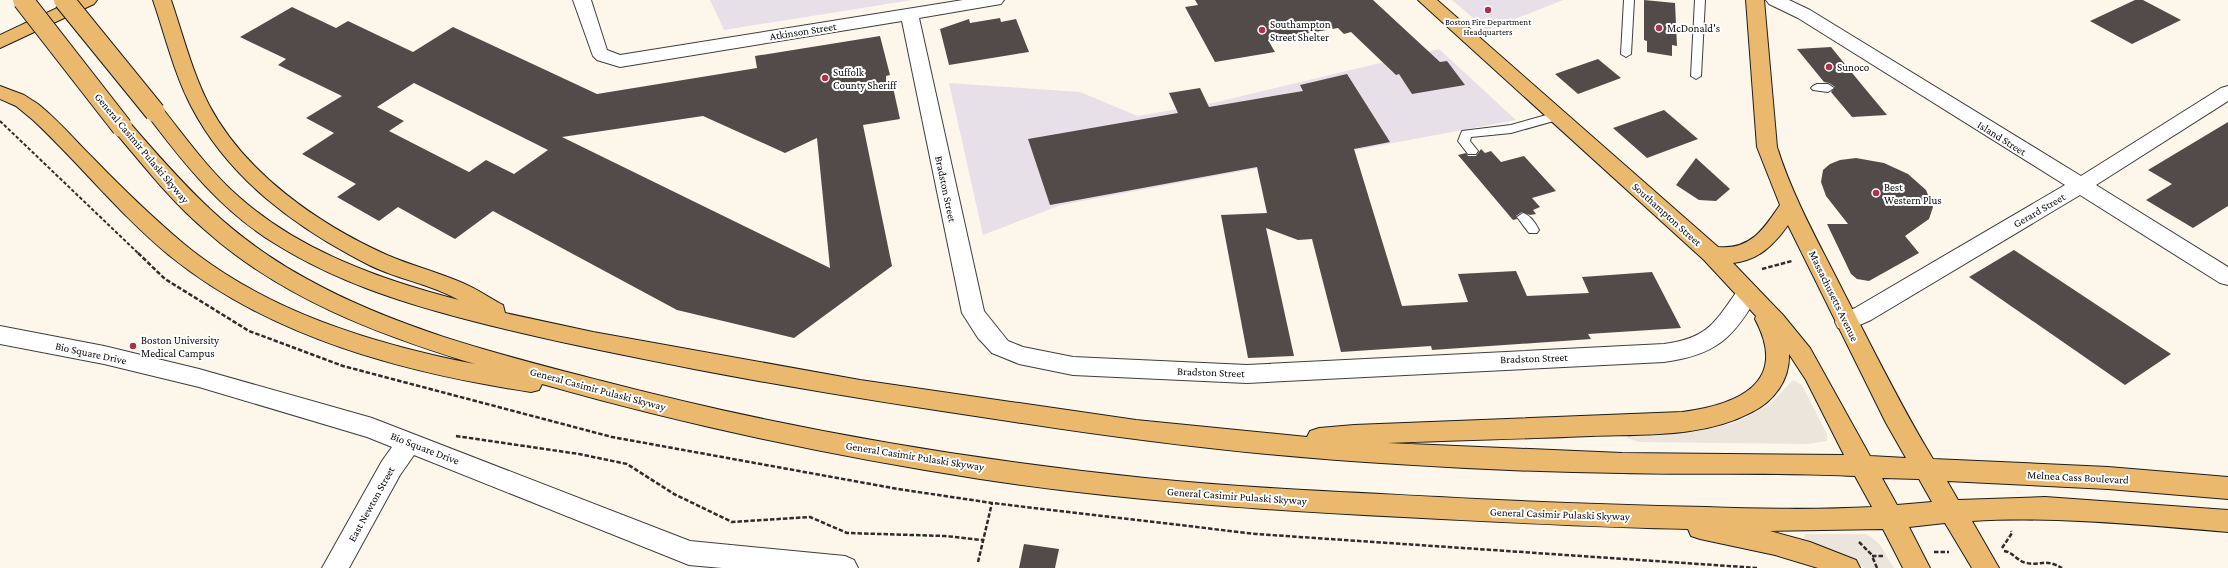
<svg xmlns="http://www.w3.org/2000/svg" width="2228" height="568" font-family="'Crimson Pro',serif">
<rect width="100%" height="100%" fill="#fdf7eb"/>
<!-- industrial -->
<g fill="#e7e0e9">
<polygon points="710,0 912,0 724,30"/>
<polygon points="1452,0 1563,0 1487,30"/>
<polygon points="1439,49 1516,120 1061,205 983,235 949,83 1080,92 1138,116 1217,102"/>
</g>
<!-- plaza -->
<g fill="#ebe5dc">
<polygon points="1793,380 1802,385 1827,434 1827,441 1809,444 1638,442 1627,438 1629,435 1718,427 1739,421 1770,404"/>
<polygon points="1816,534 1864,534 1870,536 1880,545 1894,568 1865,568 1804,538 1805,534"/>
</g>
<!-- building -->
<g fill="#534b49" fill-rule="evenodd">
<polygon points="1195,0 1373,0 1440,62 1447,61 1465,85 1412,94 1399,74 1396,75 1351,32 1344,34 1338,28 1268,40 1275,52 1215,62 1185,7 1198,5"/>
<polygon points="1644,0 1675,3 1677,46 1672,45 1672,56 1647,52 1647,41 1644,40"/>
<polygon points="2135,0 2143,0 2181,20 2132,44 2090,21"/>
<path d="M292 7 336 28 348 21 413 52 453 27 597 94 757 68 755 56 880 36 890 75 886 76V82L892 83 900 119 863 125 892 266 794 338 677 310 493 211 455 239 398 207 379 221 337 197 356 184 302 154 334 133 306 118 342 96 278 65 286 59 240 37ZM414 83 548 150 514 174 486 160 469 172 389 131 404 121 377 107ZM703 116 785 153 817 138 830 268 562 137Z"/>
<polygon points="1000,18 1001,22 1016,19 1029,52 949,65 940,29 969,19 970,23"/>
<polygon points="1831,47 1862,85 1887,115 1852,117 1831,92 1835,87 1829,83 1824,82 1797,49"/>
<polygon points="1598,59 1621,78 1578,94 1555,74"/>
<polygon points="1347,74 1390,142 1354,149 1402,306 1468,302 1458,274 1516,271 1527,296 1589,293 1582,277 1652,272 1681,328 1588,334 1591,339 1432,350 1431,346 1341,352 1312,239 1298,240 1266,228 1294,356 1248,358 1221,215 1267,213 1257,167 1050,205 1028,139 1178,113 1169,93 1200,88 1209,107 1303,91 1300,85"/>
<polygon points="1664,110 1698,139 1647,158 1613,128"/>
<polygon points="2228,122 2228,206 2193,228 2146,200 2172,184 2148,170"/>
<polygon points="1481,149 1485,153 1491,151 1501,162 1524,156 1556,191 1532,198 1540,207 1533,210 1536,214 1530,215 1522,212 1516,216 1517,219 1513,220 1458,155 1466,153 1468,156 1476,156"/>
<polygon points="1696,158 1730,189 1716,201 1699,200 1676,185"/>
<polygon points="1856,158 1884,163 1908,174 1926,190 1933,207 1929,219 1905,236 1919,253 1869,281 1857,279 1851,274 1827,224 1848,224 1826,196 1821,182 1823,170 1830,164 1840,160"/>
<polygon points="2014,250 2171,354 2125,385 1969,277"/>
<polygon points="1024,544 1059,549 1055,568 1019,568"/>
</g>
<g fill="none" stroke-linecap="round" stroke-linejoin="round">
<defs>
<g id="lane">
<polygon points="1624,0 1634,0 1631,54 1626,57 1621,54"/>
<polygon points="1695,0 1705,0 1701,76 1696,79 1691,76"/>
<polygon points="1817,84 1828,84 1834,88 1828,92 1813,90 1811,88 1813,86"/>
<polygon points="1557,112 1561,113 1563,116 1561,119 1511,133 1471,137 1470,141 1478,151 1476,154 1468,154 1458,141 1462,131 1511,125"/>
<path d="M1523 213C1530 215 1536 224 1539 230L1537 233H1529L1517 217Z"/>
</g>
<g id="street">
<path d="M573 0H591L607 50 620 55 963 0H1004L1001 4 995 5 919 18 984 311 1008 341 1023 347 1073 357 1247 365 1664 344C1709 338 1715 322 1740 287L1748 285 1756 287 1759 293C1734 338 1716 355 1664 362L1247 383 1073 375 1019 364 992 353 978 338 962 313 902 21 620 67 597 60 593 56Z"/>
<polygon points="1766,0 1789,0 1810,10 2081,176 2221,88 2228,86 2228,101 2096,185 2228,267 2228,285 2220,283 2080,195 1871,320 1846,331 1838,328 1835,322 1838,316 1855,308 2065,185 1798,18 1769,4"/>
<polygon points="0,326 104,346 199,369 372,418 690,541 845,556 854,560 858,568 722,568 689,565 414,455 400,475 349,568 322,568 382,461 392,447 367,437 199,387 104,364 0,344"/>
</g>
<g id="primary">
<polygon points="74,0 97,0 94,4 0,48 0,35"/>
<path d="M153 0H171C183 35 192 72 209 105 245 173 318 224 387 255 410 265 434 271 458 281 474 287 488 297 503 305L505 313 593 332 860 380 1136 420 1307 437 1310 431 1319 428 1354 425 1682 412C1736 405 1790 384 1755 319L1756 316 1704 260 1418 0H1437L1718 247C1750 250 1763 230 1780 205L1757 147 1746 0H1764L1777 147C1793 198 1820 245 1844 293 1873 349 1900 405 1933 459L2108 467 2228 477V499L2108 489 1947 481 1958 500 2045 497 2228 510V532C2143 525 2057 516 1972 521L1999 568H1972L1945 523 1909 527 1930 568H1903L1883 529 1770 531 1810 542 1856 560 1860 568H1818L1775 555 1700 539 1691 536 1688 529C1593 527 1498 522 1403 517 1261 510 1120 500 980 479 832 456 686 425 542 384L539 390 531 392C406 373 271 338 170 256 120 215 80 164 33 120L16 106 0 99V86L24 95 38 104C58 120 74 139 92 157 121 187 152 217 184 244 265 311 373 344 475 364 379 335 281 298 205 230 171 201 144 166 115 132L112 127 115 122 122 121 129 122C186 188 230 237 307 279 399 330 502 355 602 381 781 428 962 459 1145 478 1243 488 1341 492 1439 497 1528 502 1617 505 1706 507 1761 509 1817 510 1872 507L1855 476C1778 472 1700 475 1622 473 1547 472 1472 469 1397 464 1271 457 1146 442 1022 423 912 407 803 390 694 369 617 354 541 339 465 319 397 301 335 281 274 243 221 210 185 165 148 116L145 112 148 108 155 106 162 108C186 138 209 171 239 197 300 251 381 280 459 300 430 284 397 279 369 265 296 228 229 179 191 106 174 73 165 35 153 0ZM1788 225 1886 423 1906 458 1870 456 1810 348 1783 315 1733 263C1759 260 1774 245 1788 225ZM1789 354 1806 380 1844 455 1622 453 1387 443C1455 440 1523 439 1591 436 1644 434 1703 438 1752 412 1774 401 1790 380 1789 354ZM1882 478 1919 479 1932 502 1897 505Z"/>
</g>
</defs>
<!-- lane casing -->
<use href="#lane" stroke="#3e3e3e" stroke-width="2"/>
<!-- street casing -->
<use href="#street" stroke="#3e3e3e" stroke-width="2"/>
<!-- primary casing -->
<use href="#primary" stroke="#1c1c1c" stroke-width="2"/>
<!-- path-far1 -->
<polyline stroke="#2d2d2d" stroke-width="2" stroke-dasharray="3.5 2" stroke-linecap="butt" points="0,121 139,254"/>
<!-- path -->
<g stroke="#2d2d2d" stroke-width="2.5" stroke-dasharray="4.5 2" stroke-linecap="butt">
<polyline points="138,253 165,279 249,331 343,366 612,437 898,489 992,503 1256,534 1758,568"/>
<polyline points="1762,269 1792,261"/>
<polyline points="456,436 579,454 627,464 674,494 732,522 810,517 847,533 945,536 982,540"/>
<polyline points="1859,542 1872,555"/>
<polyline points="2002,548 2012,533 2011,531"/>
<path d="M2004 551C2013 552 2017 561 2026 563 2042 566 2045 558 2062 568"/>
<polyline points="1934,552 1949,552"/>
<polyline points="978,562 992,503"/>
<polyline points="1877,568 1872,556 1883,556"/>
</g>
<!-- lane -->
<use href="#lane" fill="#fff" fill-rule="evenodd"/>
<!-- street -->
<use href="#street" fill="#fff" fill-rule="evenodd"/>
<!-- primary -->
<use href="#primary" fill="#ebb96d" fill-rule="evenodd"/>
<defs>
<g id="primary-bridge">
<polyline points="23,0 122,127"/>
<polyline points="64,0 155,112"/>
</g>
</defs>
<!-- primary-bridge casing -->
<use href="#primary-bridge" stroke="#1c1c1c" stroke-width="22" stroke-linecap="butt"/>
<!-- primary-bridge -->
<use href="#primary-bridge" stroke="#ebb96d" stroke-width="20"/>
</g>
<!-- markers -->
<g fill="#ad314a" stroke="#fff" stroke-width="1.5">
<circle cx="1488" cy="10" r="4"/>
<circle cx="1659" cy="28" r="4"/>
<circle cx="1262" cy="30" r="4"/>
<circle cx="1829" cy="67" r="4"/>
<circle cx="825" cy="78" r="4"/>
<circle cx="1876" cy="193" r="4"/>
<circle cx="133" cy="346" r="4"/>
</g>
<g text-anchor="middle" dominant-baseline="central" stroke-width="4" stroke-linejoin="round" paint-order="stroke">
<!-- far-poi labels -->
<g font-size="9" fill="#0b0b0b" stroke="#fff">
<text x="1488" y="22">Boston Fire Department<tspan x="1488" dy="10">Headquarters</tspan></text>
</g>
<!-- poi labels -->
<g font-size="11" fill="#0b0b0b" stroke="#fff" text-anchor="start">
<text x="1270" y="24">Southampton<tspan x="1270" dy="13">Street Shelter</tspan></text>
<text x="1667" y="28">McDonald's</text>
<text x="1837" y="67">Sunoco</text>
<text x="833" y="72">Suffolk<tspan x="833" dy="13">County Sheriff</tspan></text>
<text x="1884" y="187">Best<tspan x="1884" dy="13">Western Plus</tspan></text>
<text x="141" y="340">Boston University<tspan x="141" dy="13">Medical Campus</tspan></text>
</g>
<!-- street labels -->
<g font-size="11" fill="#0b0b0b" stroke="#fff">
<text transform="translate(803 31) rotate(-9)">Atkinson Street</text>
<text transform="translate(2002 138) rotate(32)">Island Street</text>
<text transform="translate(142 148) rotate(50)">General Casimir Pulaski Skyway</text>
<text transform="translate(946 189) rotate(78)">Bradston Street</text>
<text transform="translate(2039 210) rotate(-30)">Gerard Street</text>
<text transform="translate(1667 214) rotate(42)">Southampton Street</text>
<text transform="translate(1834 296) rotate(64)">Massachusetts Avenue</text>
<text transform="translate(91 353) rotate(12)">Bio Square Drive</text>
<text transform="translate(1534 358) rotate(-2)">Bradston Street</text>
<text transform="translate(1211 372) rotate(2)">Bradston Street</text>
<text transform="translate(598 389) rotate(15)">General Casimir Pulaski Skyway</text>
<text transform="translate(425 448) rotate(21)">Bio Square Drive</text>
<text transform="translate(915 456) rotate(9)">General Casimir Pulaski Skyway</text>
<text transform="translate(2078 477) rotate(3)">Melnea Cass Boulevard</text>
<text transform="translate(1237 496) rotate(4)">General Casimir Pulaski Skyway</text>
<text transform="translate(371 504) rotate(-61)">East Newton Street</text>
<text transform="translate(1560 514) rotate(2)">General Casimir Pulaski Skyway</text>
</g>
</g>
</svg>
